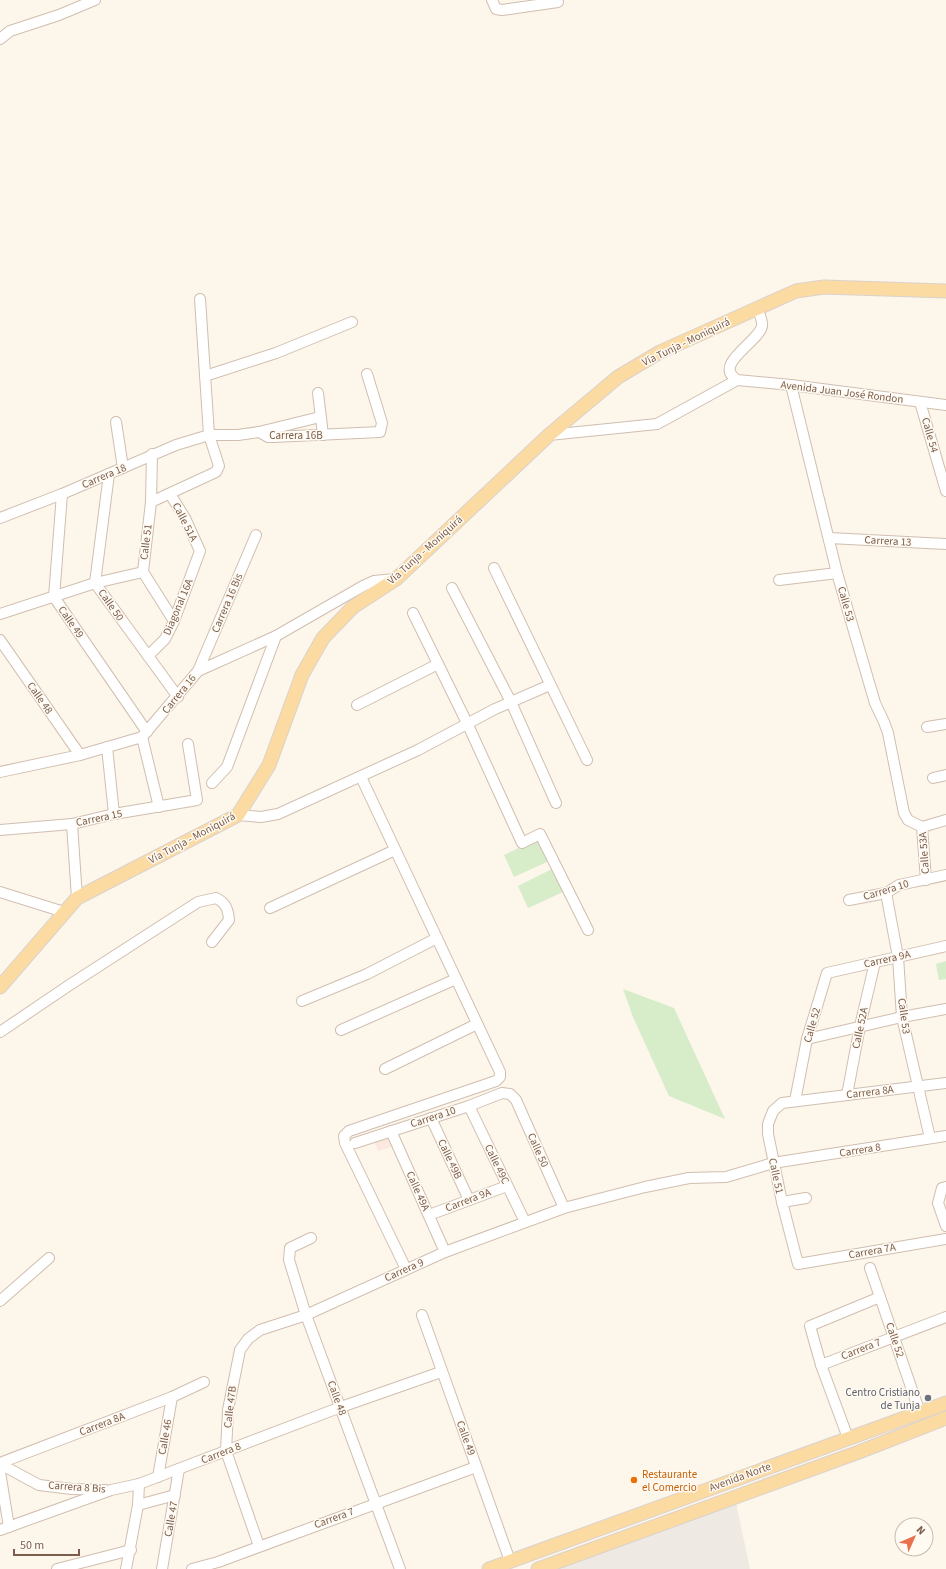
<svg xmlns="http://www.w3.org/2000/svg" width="946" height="1569" font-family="'Source Sans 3',sans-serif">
<rect width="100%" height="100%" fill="#fdf6eb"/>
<!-- commercial -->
<polygon fill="#fde8df" points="388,1136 391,1147 378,1151 374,1141"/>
<!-- industrial -->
<polygon fill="#efe9e3" points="736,1503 750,1569 562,1569 561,1564"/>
<!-- green -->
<g fill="#d7ecc8">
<polygon points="538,839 549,861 514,877 504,855"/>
<polygon points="552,869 563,892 528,908 518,886"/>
<polygon points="946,961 946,979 939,980 936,964"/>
<polygon points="623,989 674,1008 725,1119 669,1096 633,1017"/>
</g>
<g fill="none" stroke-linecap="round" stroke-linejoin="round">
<defs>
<g id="minor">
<polyline points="492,0 496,9 502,10 558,2"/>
<polyline points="0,39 10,31 59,15 95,0"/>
<path d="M757 308C759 313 763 321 762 326 759 342 712 364 737 380L791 385 946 405"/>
<polyline points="205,376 276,353 352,322"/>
<polyline points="791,385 837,573 875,703 884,722 888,733 904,813 908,820 922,827 946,820"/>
<polyline points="318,393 323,435"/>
<polyline points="920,402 946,491"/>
<polyline points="116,422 123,468"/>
<polyline points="259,432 320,417"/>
<polyline points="549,435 657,424 737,380"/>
<polyline points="152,454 151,502 143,572 174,621"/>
<polyline points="109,474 95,583 178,697"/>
<polyline points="62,494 54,597 147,732"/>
<polyline points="151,502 216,472 219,466 209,435 200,299"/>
<polyline points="0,518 62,494 176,445 209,435 238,435 259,432 268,437 273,437 380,432 382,423 367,374"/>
<polyline points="829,538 946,544"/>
<polyline points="494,568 587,760"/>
<polyline points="779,580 837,573"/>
<polyline points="452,588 511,702 556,803"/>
<polyline points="413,613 468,725 522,843 540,834 588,930"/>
<polyline points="0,614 95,583 143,572"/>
<polyline points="0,640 80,755"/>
<polyline points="148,656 165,639 174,621 200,551 185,518 170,494"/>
<polyline points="198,671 256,535"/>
<polyline points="357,705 438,664"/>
<polyline points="927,727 946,724"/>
<polyline points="142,737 159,807"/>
<polyline points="107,747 114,814"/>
<polyline points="0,772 80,755 142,737 198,671 276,636 363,586 374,581 395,579"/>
<polyline points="361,777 500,1072 500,1077 496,1081 349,1131 344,1136 345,1143 406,1269"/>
<polyline points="933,778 946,775"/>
<polyline points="212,783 227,767 276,636"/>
<polyline points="238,815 261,817 278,814 418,750 495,709 550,685"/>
<polyline points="72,824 77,898"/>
<polyline points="922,827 926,880"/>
<polyline points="0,830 72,824 114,814 197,800 188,744"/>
<polyline points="0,892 64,912"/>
<polyline points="886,893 898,957 902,1017 930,1138"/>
<polyline points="849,900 886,893 899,885 946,875"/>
<polyline points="270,908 395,850"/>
<polyline points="302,1001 367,974 437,938"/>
<polyline points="341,1030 456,979"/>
<path d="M0 1032 71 984 198 902 216 898C226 903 228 909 229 920L212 942"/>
<polyline points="807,1039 902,1017 946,1009"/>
<polyline points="385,1069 477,1024"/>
<polyline points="946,1083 782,1103 773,1111 768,1124 768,1134 782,1202 798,1264 946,1239"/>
<polyline points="847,1095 860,1026 875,962"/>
<polyline points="795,1101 807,1039 827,973 946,946"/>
<polyline points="469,1106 525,1222"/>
<polyline points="431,1118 469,1200"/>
<polyline points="391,1131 445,1252"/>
<polyline points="355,1143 469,1106 502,1093 510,1094 516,1100 564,1208"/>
<polyline points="946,1187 942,1188 938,1203 946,1226"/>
<polyline points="782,1202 806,1198"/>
<polyline points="429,1215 507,1186"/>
<polyline points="311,1238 290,1248 289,1260 306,1315 400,1569"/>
<polyline points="870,1268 920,1413"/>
<polyline points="0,1301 49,1258"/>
<polyline points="422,1315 510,1561"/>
<polyline points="821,1365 946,1317"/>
<polyline points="848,1438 821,1365 810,1326 880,1297"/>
<polyline points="0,1463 172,1397 204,1382"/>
<polyline points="0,1464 39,1485 72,1489 105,1490"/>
<polyline points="0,1472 9,1527"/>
<polyline points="158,1477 172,1397"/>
<polyline points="138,1505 175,1495"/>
<polyline points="0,1530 111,1490 139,1484 341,1407 441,1372"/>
<polyline points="259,1546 226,1451 228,1410 240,1350 248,1339 260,1330 306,1315 445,1252 564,1208 645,1187 689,1178 726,1177 773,1163 946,1136"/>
<polyline points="57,1569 131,1550"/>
<polyline points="126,1569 138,1505 139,1484"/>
<polyline points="162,1569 179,1469"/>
<polyline points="192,1569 218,1562 476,1467"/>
</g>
<g id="major">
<polyline points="0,987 77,898 238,815 269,765 302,675 323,638 353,607 396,579 549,435 618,377 660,352 796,291 824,287 946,291"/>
<polyline points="489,1569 946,1403"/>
<polyline points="538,1569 859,1452 946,1418"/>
</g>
</defs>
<!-- minor casing -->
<use href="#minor" stroke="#d1beaf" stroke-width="12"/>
<!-- major casing -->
<use href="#major" stroke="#dad2cd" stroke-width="15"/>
<!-- minor -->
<use href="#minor" stroke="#fff" stroke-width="10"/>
<!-- major -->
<use href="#major" stroke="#fcdba3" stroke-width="13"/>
</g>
<!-- markers -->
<circle fill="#6b7280" stroke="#fffaf2" stroke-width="1.5" cx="928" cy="1398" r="4"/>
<circle fill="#e8710a" stroke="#fffaf2" stroke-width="1.5" cx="634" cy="1480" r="4"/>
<g text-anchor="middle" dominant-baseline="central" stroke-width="3" stroke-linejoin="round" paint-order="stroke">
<!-- street labels -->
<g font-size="11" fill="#7a5d4c" stroke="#fffaf2">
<text transform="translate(686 342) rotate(-26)">Vía Tunja - Moniquirá</text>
<text transform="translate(842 392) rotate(7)">Avenida Juan José Rondon</text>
<text x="296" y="435">Carrera 16B</text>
<text transform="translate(930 435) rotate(74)">Calle 54</text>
<text transform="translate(104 476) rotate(-23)">Carrera 18</text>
<text transform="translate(185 522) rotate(63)">Calle 51A</text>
<text transform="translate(888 541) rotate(3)">Carrera 13</text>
<text transform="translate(146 542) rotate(-83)">Calle 51</text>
<text transform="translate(425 550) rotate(-42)">Vía Tunja - Moniquirá</text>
<text transform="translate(227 603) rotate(-67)">Carrera 16 Bis</text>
<text transform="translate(846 604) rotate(74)">Calle 53</text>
<text transform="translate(111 605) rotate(55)">Calle 50</text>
<text transform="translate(178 607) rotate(-67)">Diagonal 16A</text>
<text transform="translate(71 622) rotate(55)">Calle 49</text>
<text transform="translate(179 694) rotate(-51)">Carrera 16</text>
<text transform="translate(40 698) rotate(55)">Calle 48</text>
<text transform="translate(99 818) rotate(-12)">Carrera 15</text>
<text transform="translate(192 838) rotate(-28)">Vía Tunja - Moniquirá</text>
<text transform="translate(924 853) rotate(-94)">Calle 53A</text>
<text transform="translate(886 890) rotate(-17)">Carrera 10</text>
<text transform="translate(887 959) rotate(-13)">Carrera 9A</text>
<text transform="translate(904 1016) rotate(82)">Calle 53</text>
<text transform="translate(812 1025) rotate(-74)">Calle 52</text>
<text transform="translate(860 1028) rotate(-78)">Calle 52A</text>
<text transform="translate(870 1092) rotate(-7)">Carrera 8A</text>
<text transform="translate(433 1117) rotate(-18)">Carrera 10</text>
<text transform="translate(538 1150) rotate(66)">Calle 50</text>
<text transform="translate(860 1150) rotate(-9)">Carrera 8</text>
<text transform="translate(450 1159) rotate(65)">Calle 49B</text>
<text transform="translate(497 1164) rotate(64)">Calle 49C</text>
<text transform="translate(776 1176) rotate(78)">Calle 51</text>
<text transform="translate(418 1191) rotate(66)">Calle 49A</text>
<text transform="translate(468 1200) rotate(-21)">Carrera 9A</text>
<text transform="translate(872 1251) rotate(-10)">Carrera 7A</text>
<text transform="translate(404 1270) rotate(-24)">Carrera 9</text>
<text transform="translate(895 1340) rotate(71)">Calle 52</text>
<text transform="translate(861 1349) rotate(-21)">Carrera 7</text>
<text transform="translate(337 1398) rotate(70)">Calle 48</text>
<text transform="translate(230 1407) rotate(-83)">Calle 47B</text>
<text transform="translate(102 1424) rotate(-21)">Carrera 8A</text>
<text transform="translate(165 1437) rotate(-80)">Calle 46</text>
<text transform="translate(466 1438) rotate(70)">Calle 49</text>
<text transform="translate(221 1453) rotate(-21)">Carrera 8</text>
<text transform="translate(740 1477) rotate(-20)">Avenida Norte</text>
<text transform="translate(77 1487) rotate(4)">Carrera 8 Bis</text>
<text transform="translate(334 1518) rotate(-20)">Carrera 7</text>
<text transform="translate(171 1519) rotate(-80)">Calle 47</text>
</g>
<!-- worship labels -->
<g font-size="11" fill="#5b616d" stroke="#fffaf2" text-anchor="end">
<text x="920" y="1392">Centro Cristiano<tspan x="920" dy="13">de Tunja</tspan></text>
</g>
<!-- food labels -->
<g font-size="11" fill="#c56008" stroke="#fffaf2" text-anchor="start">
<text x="642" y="1474">Restaurante<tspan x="642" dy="13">el Comercio</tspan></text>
</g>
</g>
<!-- north arrow -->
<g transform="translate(914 1537) rotate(45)"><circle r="19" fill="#fffaf2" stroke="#cabbb0"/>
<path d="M0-3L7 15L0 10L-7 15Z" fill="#e9714e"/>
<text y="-6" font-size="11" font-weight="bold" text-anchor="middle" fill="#7a5d4c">N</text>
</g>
<!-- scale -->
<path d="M14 1549v6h65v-6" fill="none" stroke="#7a5d4c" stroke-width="2"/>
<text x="20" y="1549" font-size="12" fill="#7a5d4c" stroke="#fffaf2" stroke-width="3" paint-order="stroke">50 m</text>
</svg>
